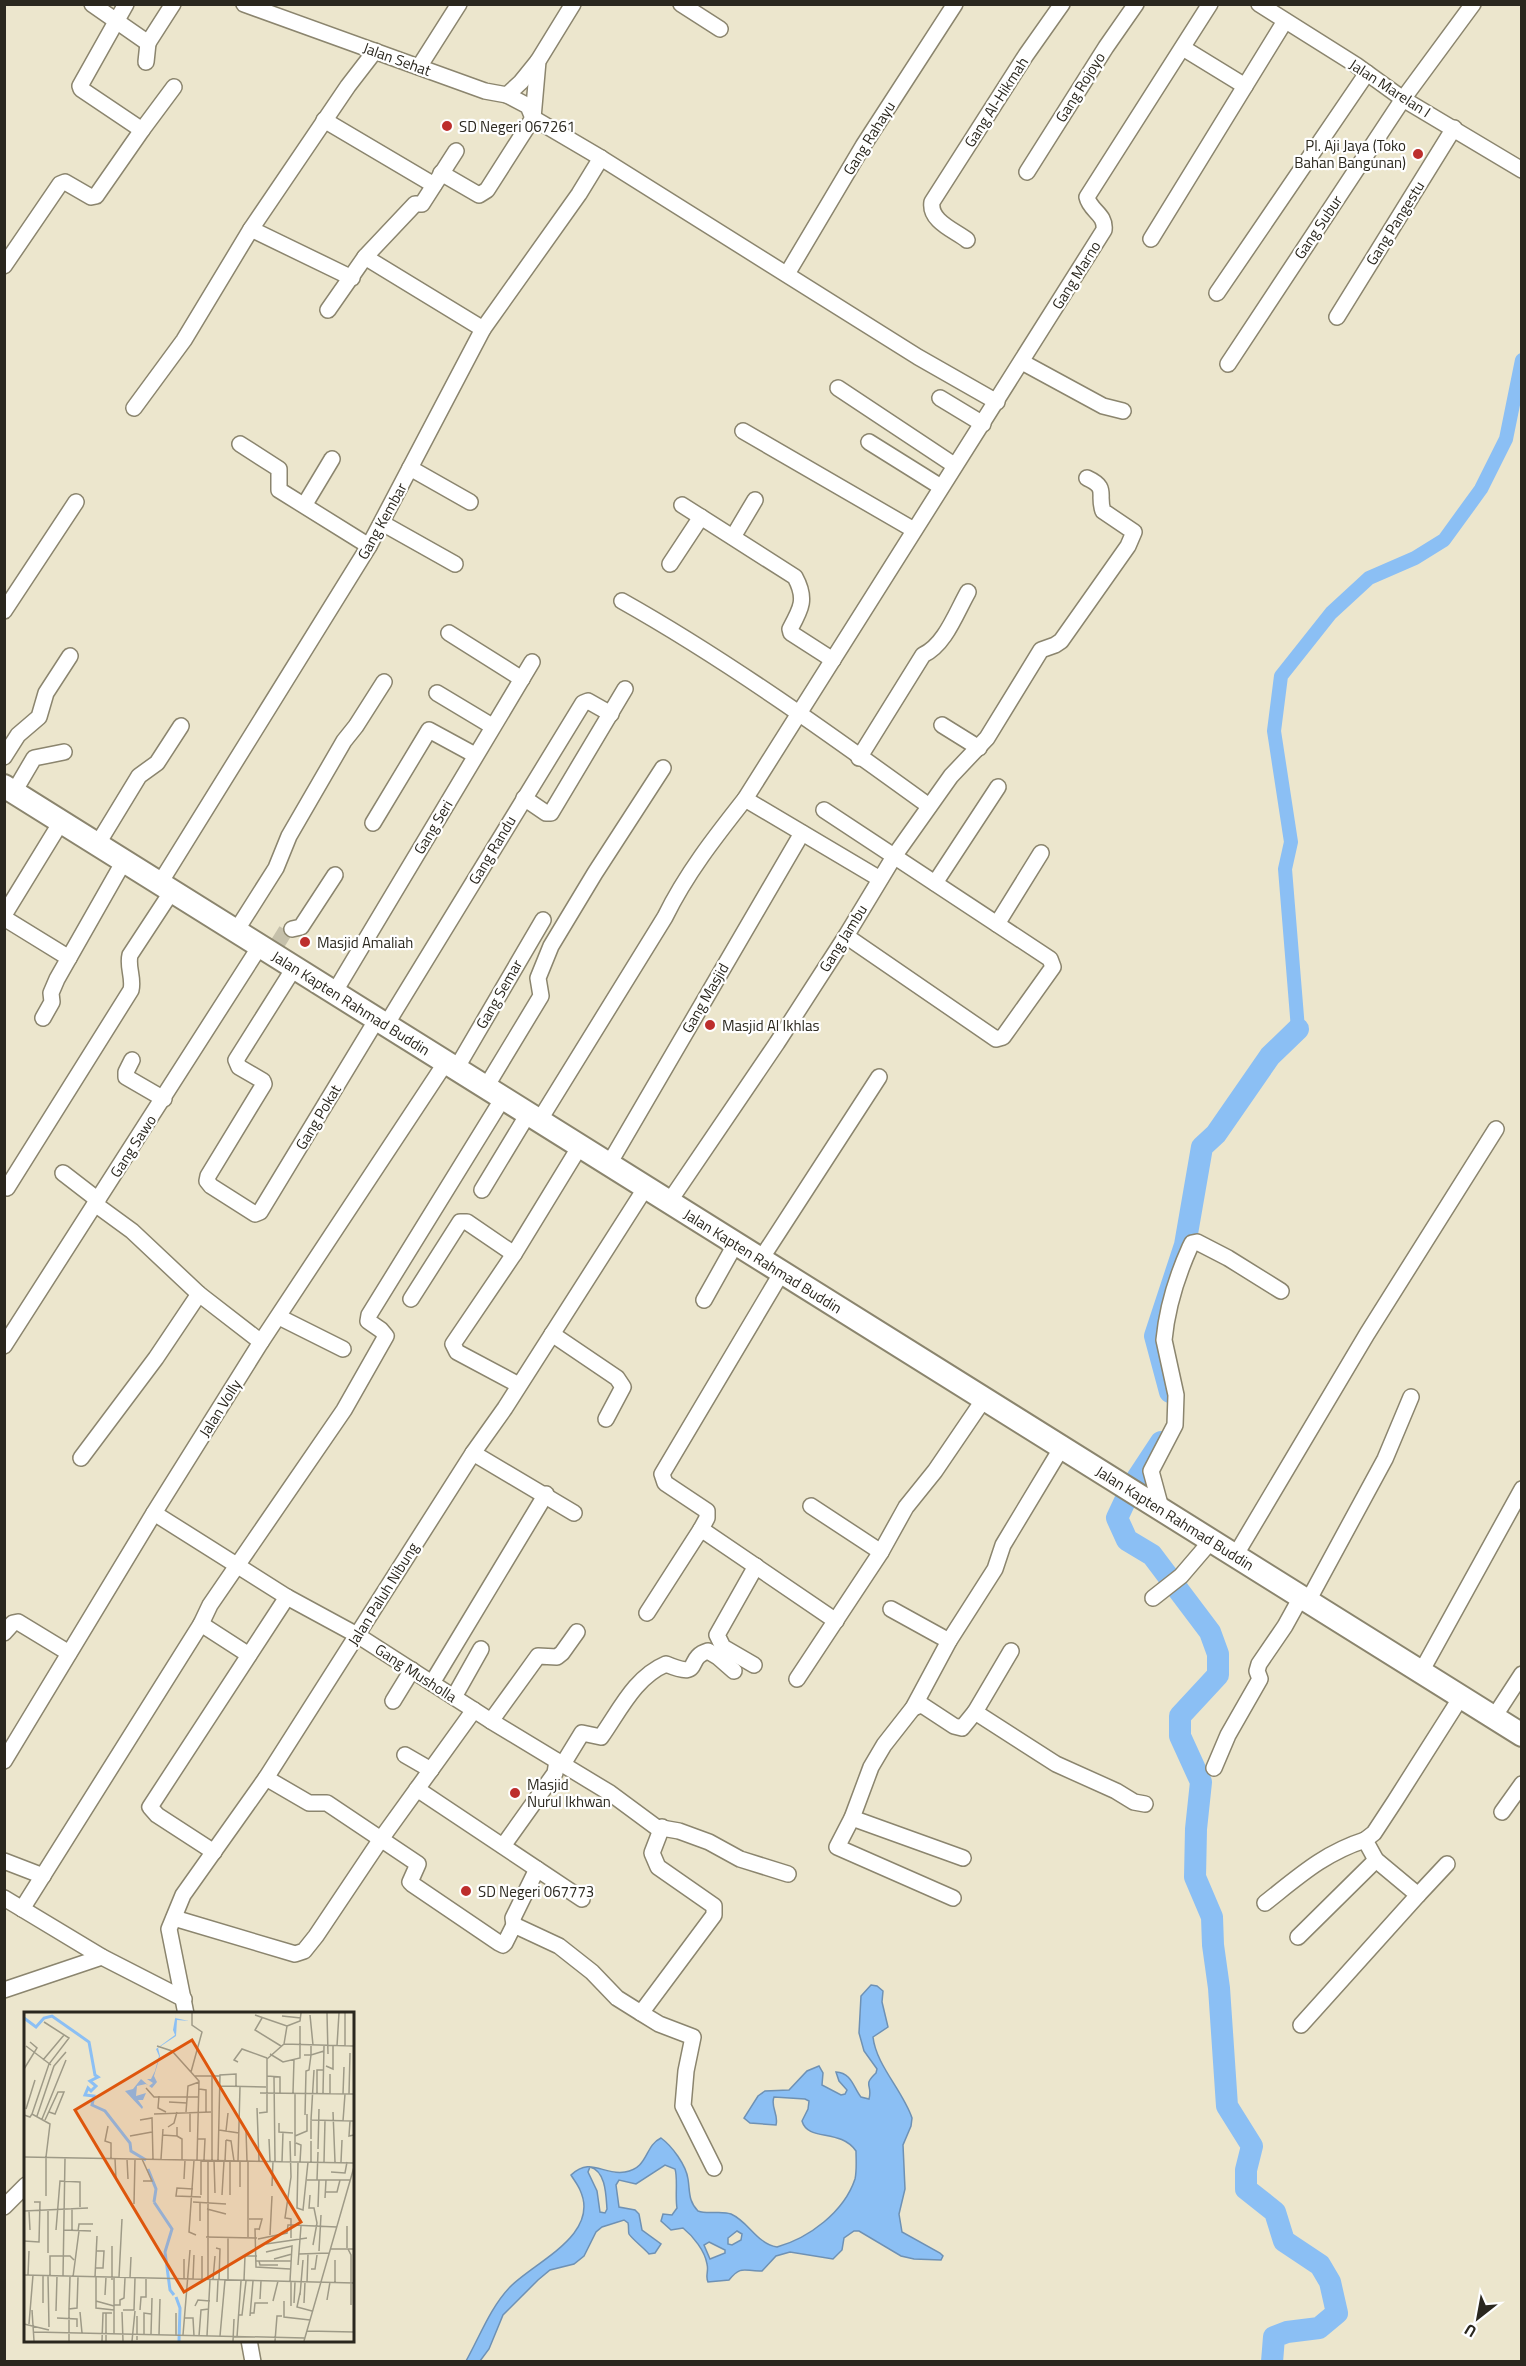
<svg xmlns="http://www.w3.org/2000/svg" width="1526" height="2366" font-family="'Titillium Web',sans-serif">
<rect width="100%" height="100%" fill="#ece6cd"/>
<!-- water -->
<path fill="#8bbff4" stroke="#6e91b4" stroke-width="1.5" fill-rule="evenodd" d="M871 1985 877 1986 883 1991 882 2002 888 2027 873 2037C876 2065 903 2091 912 2118L911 2126 903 2145 905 2189 899 2214 902 2232 940 2253 943 2256 941 2260 914 2259 901 2256 859 2231H854L844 2238 842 2250 833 2259 790 2252 776 2256 762 2271C745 2272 742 2264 729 2280L708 2282C705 2276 709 2271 707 2264 705 2251 693 2236 683 2228L671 2230 661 2221 663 2214 672 2215 677 2208C675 2196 678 2178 675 2169L665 2165 636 2184 619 2180 616 2185 619 2207 635 2210 639 2214 642 2230 661 2244 655 2253 649 2254C645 2249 631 2238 629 2234 628 2230 629 2226 628 2223L624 2220 602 2227 596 2232 584 2256 574 2264 550 2270 538 2280 503 2315 489 2349 480 2361H466C480 2336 490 2308 510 2287 534 2262 601 2235 580 2190 578 2185 574 2180 571 2175 591 2156 603 2176 625 2172 649 2168 644 2146 661 2138 672 2146 686 2165 688 2179 690 2191 688 2201 698 2211 709 2215 720 2210 731 2214 749 2222 756 2243 777 2247 809 2238 844 2212 855 2179 857 2170 856 2159 856 2151 840 2128 808 2142 802 2121L808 2109 809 2101 805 2099 774 2097C770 2106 779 2115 776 2125L750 2123 744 2118 758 2096 765 2091 789 2090 807 2071 819 2066 823 2073 822 2085 841 2095 845 2094 847 2090 839 2081 836 2072C852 2073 853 2087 861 2097L869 2099C873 2084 862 2086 876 2073L877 2069 864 2051 859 2033 861 1996ZM590 2167C606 2171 606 2196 607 2209L605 2213 600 2212 597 2191 588 2172ZM737 2231 742 2234 741 2240 732 2245 728 2244V2238ZM709 2242 725 2250V2253L710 2259 704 2245Z"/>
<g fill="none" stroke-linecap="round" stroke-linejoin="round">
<!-- canal -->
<polyline stroke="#8bbff4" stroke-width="14" points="1298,1029 1285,869 1291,842 1274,731 1281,676 1331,613 1369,578 1415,558 1444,540 1481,489 1506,439 1522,360"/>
<!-- river -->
<g stroke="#8bbff4" stroke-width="22">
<polyline points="1170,1392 1155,1336 1185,1245 1202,1147 1216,1134 1270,1056 1298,1029"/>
<polyline points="1161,1442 1132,1486 1117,1518 1127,1540 1152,1555 1210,1632 1218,1654 1218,1675 1180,1716 1180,1736 1201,1782 1196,1829 1195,1877 1212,1917 1213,1945 1219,1988 1227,2106 1252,2146 1246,2170 1246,2189 1275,2212 1284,2241 1320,2265 1330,2282 1337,2313 1319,2328 1287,2332 1274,2337 1272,2362"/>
</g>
<!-- street-tunnel -->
<polyline stroke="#c5c0aa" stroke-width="15" stroke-dasharray="15 8" stroke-linecap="butt" points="278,943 286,930 292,929"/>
<defs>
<g id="street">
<polyline points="92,4 148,43 173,4"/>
<polyline points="244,4 485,91 507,95 521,82 538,61"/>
<polyline points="681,4 720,29"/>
<polyline points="1259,4 1356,65 1403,99 1522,170"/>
<polyline points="1183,48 1245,86"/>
<polyline points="146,62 148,43"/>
<polyline points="419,67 459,4"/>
<polyline points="507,95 528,106 533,118 601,158 918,357 997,402"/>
<polyline points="324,120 434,185"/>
<polyline points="142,130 174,87"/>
<polyline points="456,151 422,204 415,204 365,257 483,329"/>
<polyline points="1027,172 1106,47 1136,4"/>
<polyline points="441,173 479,195 487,190 533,118 538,61 573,4"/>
<polyline points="251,229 352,278"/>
<polyline points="1151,239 1285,21"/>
<path d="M967 240C954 230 929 221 932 202L1026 55 1062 4"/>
<polyline points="4,266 60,184 65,182 91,197 96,196 142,130 81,89 80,86 126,4"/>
<polyline points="787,274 863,146 955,4"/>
<polyline points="1217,293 1367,73"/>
<polyline points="328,310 365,257"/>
<polyline points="1337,317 1454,128"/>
<polyline points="1022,362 1103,406 1123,411"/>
<polyline points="1228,364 1403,99 1473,4"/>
<polyline points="838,388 954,465"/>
<polyline points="940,398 983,424"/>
<polyline points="134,408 184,340 251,229 348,86 375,51"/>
<polyline points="743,431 914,530"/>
<polyline points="869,442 941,487"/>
<polyline points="240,444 279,469 279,490 369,546"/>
<polyline points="410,468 470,502"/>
<polyline points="305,504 332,459"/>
<path d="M682 505 795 577C807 599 801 609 790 629L791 633 833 660"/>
<polyline points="382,523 455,564"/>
<polyline points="733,537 755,500"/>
<polyline points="670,564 701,517"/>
<path d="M622 601C727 660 831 735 929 806"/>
<polyline points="4,611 76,502"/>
<polyline points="449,633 522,679"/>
<polyline points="437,693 492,726"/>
<polyline points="942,725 979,748"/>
<polyline points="4,757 18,735 39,717 46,693 70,656"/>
<path d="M859 758 923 655C945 645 956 613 968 592"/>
<polyline points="14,792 34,758 64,752"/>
<polyline points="524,798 546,813 551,813 625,689"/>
<polyline points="745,799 880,879"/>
<polyline points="824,810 1050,959 1053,967 1003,1037 996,1039 846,936"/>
<polyline points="373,823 429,730 475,755"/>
<polyline points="97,845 139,776 157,763 181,726"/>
<polyline points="160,883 369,546 483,329 579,194 601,158"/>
<polyline points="935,883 998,787"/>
<polyline points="4,915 61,822"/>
<polyline points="4,918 69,958"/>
<polyline points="997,924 1041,853"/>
<polyline points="292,929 301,927 335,875"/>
<polyline points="236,931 276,868 289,836 344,741 356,726 384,682"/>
<polyline points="294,968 236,1060 239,1067 263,1081 264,1084 208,1176 207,1181 211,1186 255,1214 260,1212 377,1019"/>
<polyline points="334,993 532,662"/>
<polyline points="43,1018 52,1002 51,993 57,979 124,861"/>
<polyline points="386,1025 583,703 588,701 611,714"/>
<polyline points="132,1060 126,1072 126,1077 164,1099"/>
<polyline points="456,1069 543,920"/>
<polyline points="486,1087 541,996 538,978 551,946 595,873 663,768"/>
<path d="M539 1121 665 917C686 874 715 837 745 799L1104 230C1106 214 1090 211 1087 197L1210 4"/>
<polyline points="609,1164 802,833"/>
<polyline points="63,1173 98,1200"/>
<path d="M7 1188 131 990C134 978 127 967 130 955L172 891"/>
<polyline points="482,1190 528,1114"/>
<path d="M669 1202 777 1043 846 936 895 855 951 776 987 738 1041 650 1055 645 1061 641 1128 546 1134 532 1103 511C1097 494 1109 488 1087 478"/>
<polyline points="95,1204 132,1231 199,1294 261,1342"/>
<polyline points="761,1259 879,1077"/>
<polyline points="411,1299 460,1222 467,1222 514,1254"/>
<polyline points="704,1300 736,1243"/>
<polyline points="279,1317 343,1349"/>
<polyline points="552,1334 617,1378 623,1387 606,1419"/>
<polyline points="4,1346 260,946"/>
<polyline points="519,1385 457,1352 453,1344 514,1254 580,1146"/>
<polyline points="473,1453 574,1513"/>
<polyline points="81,1458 156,1358 199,1294"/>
<polyline points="811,1506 881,1552"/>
<path d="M1161 1508 1151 1471 1175 1425 1176 1395 1164 1340C1167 1308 1177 1276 1190 1247L1192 1243 1197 1242 1228 1258 1281 1291"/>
<polyline points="154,1513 287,1597 357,1635 491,1721 610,1793 656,1827 679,1831 709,1842 740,1859 788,1874"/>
<polyline points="701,1529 707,1518 707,1511 665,1483 662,1474 782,1272"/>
<polyline points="1235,1556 1367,1334 1496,1129"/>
<polyline points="1153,1598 1181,1576 1211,1541"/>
<polyline points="1308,1601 1385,1459 1411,1397"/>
<polyline points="891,1609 949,1641"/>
<polyline points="647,1613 701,1529 836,1621"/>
<polyline points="201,1624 249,1655"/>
<polyline points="4,1633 13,1623 18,1622 69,1653"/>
<polyline points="754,1665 723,1647 717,1635 756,1566"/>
<polyline points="1421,1672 1522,1489"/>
<polyline points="797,1679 881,1552 906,1507 935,1471 984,1399"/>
<polyline points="432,1683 546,1494"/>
<polyline points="454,1697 481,1649"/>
<polyline points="393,1701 412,1670"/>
<polyline points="913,1708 922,1705 954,1726 962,1728 975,1712 1056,1764 1116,1791 1134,1802 1145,1804"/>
<polyline points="975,1712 1011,1651"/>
<polyline points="1494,1717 1522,1674"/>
<polyline points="491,1721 538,1656 557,1657 562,1653 577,1632"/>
<polyline points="405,1755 431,1770"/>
<polyline points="4,1761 154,1513 261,1342 446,1062"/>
<path d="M563 1764 582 1733 601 1737C620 1710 635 1677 666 1664 704 1680 684 1658 708 1651L718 1657 734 1671"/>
<polyline points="1214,1768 1228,1735 1260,1679 1257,1671 1259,1664 1285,1626 1301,1597"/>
<polyline points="266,1778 309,1803 327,1803 418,1864 410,1882 412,1884 499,1943 503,1945 505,1943 514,1925 559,1946 592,1972 617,1998 641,2013 659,2024 693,2037 686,2071 683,2106 714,2168"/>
<polyline points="417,1789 582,1899"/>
<polyline points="1502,1812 1522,1784"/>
<polyline points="852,1818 963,1858"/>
<polyline points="503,1846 555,1773 557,1761"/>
<polyline points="214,1852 157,1815 150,1807 287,1597"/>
<polyline points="4,1861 43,1876"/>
<polyline points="1418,1895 1447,1864"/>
<polyline points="4,1898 102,1957 184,1999"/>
<polyline points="953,1898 837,1847 852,1818 871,1767 884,1745 913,1708 949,1641 995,1569 1003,1545 1062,1447"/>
<path d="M1265 1903C1298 1877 1324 1853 1365 1840"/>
<polyline points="22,1909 201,1624 210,1605 344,1410 386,1336 381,1330 368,1321 369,1315 503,1098"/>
<polyline points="174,1918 295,1954 304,1951 316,1936 381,1839 474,1710"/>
<polyline points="514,1925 513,1918 537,1869"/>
<polyline points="1298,1937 1376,1860"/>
<polyline points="4,1990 102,1957"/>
<polyline points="641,2013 714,1915 714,1906 658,1867 652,1853 662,1827"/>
<polyline points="186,2014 169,1929 183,1895 266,1778 473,1453 505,1408 646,1187"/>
<polyline points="1301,2025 1418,1895 1376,1860 1365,1840 1374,1833 1395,1801 1461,1697"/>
<polyline points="4,2207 26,2185"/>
<polyline points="249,2340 253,2362"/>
</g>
<polyline id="primary" points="4,786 1522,1735"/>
</defs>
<!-- street casing -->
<use href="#street" stroke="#8b856e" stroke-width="18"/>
<!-- primary casing -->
<use href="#primary" stroke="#8b856e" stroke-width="26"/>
<!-- street -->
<use href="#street" stroke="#fff" stroke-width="15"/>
<!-- primary -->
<use href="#primary" stroke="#fff" stroke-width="22"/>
</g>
<!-- markers -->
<g fill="#bd2e2c" stroke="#fff" stroke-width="2">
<circle cx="447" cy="126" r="6"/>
<circle cx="1418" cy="154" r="6"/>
<circle cx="305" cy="942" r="6"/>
<circle cx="710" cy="1025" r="6"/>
<circle cx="515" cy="1793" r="6"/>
<circle cx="466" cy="1891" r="6"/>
</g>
<g text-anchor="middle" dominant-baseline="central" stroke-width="4.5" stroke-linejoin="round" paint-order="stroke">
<!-- street labels -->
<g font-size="15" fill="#2a271e" stroke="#fff">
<text transform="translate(397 59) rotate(20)">Jalan Sehat</text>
<text transform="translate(1080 87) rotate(-58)">Gang Rojoyo</text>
<text transform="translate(1390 88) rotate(33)">Jalan Marelan I</text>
<text transform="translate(996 102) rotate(-57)">Gang Al-Hikmah</text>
<text transform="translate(869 138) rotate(-58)">Gang Rahayu</text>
<text transform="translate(1395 223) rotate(-58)">Gang Pangestu</text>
<text transform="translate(1318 227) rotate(-56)">Gang Subur</text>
<text transform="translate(1076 275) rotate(-58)">Gang Marno</text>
<text transform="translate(382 521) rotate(-61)">Gang Kembar</text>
<text transform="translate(433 827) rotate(-59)">Gang Seri</text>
<text transform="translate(492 850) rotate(-59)">Gang Randu</text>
<text transform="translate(843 938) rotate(-58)">Gang Jambu</text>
<text transform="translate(499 994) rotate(-60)">Gang Semar</text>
<text transform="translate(705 998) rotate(-60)">Gang Masjid</text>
<text transform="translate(351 1003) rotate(32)">Jalan Kapten Rahmad Buddin</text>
<text transform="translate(318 1117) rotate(-59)">Gang Pokat</text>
<text transform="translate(133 1146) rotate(-57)">Gang Sawo</text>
<text transform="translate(763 1261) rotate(32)">Jalan Kapten Rahmad Buddin</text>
<text transform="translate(220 1408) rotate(-58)">Jalan Volly</text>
<text transform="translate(1175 1518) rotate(32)">Jalan Kapten Rahmad Buddin</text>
<text transform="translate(383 1594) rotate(-58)">Jalan Paluh Nibung</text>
<text transform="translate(416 1673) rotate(33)">Gang Musholla</text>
</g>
<!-- poi labels -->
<g font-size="15" fill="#2a271e" stroke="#fff" text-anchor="start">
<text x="459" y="126">SD Negeri 067261</text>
<text x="1406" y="145" text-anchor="end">Pl. Aji Jaya (Toko<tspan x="1406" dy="17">Bahan Bangunan)</tspan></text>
<text x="317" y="942">Masjid Amaliah</text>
<text x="722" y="1025">Masjid Al Ikhlas</text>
<text x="527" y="1784">Masjid<tspan x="527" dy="17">Nurul Ikhwan</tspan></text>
<text x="478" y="1891">SD Negeri 067773</text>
</g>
</g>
<!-- overview -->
<g transform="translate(24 2012)">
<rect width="330" height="330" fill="#ece6cd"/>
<path d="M152 1 151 6 165 9 153 8 152 24 134 36 136 44 130 64 133 70 128 76 122 72 113 74 112 84 122 81 119 88H114L119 95 118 97 101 79 109 77 117 67 125 74 129 71 123 67H127L131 59 135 44 132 37 151 23 149 18Z" fill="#8bbff4"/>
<path fill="none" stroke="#8bbff4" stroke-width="3" d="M0 6 12 15 20 6 28 4 65 30 71 63 74 65 66 69 72 74 67 79 64 76 61 83 70 84 68 93 81 99 106 131 107 139 122 148M124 157 132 177 130 190M130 190 148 217 141 240 146 278 150 283M152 285 156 296 155 329"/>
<path fill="none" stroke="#9e9a87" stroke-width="1.5" d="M303 1 304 42M231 3 263 14 260 32M286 3 289 33M258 4 277 6M238 6 231 18 257 34M263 14 276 9 277 1M287 33V43L300 39M2 34 27 53M133 34 148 39 175 69 173 148M313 34 315 1M321 34V1M246 42 259 50 276 46V14M280 43H287L285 58 282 59 281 103M19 48 40 23M214 50 210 48 218 37 243 46M302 54 309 57V34M0 57 13 36 6 30M290 58 287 108 330 109M167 60 178 20 168 13V1M171 64H196M188 64V148M243 64 256 65V81M250 65 251 149M196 74 242 75M122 76 130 85H175M175 77 182 78V100M236 81 330 82M269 81 270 47M271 81V144M293 81V58H299M299 81 300 34M306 82V62M319 82 320 55M325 82 326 41M135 84 134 96 142 100M145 90 163 91M233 96 235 149M2 97 11 68M162 100 164 74 175 70M309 100 311 150M235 101 243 100V47L260 32 330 34M8 102 25 52 45 26 20 10M130 102 187 100M0 103 6 105 8 102 26 112 22 145M13 104 30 54 42 40M18 107 42 48M21 108 34 80H40L31 102 25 100M116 108 128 106 129 147M319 109 321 82M326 109 325 124 330 123M255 111V120L269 121M84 114 81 129 87 131V147M144 115 150 111 153 100M195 118 215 121M222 118 223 149M202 119 204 101M166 120V100M138 123 153 124V115M106 124 128 120M153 124 158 127V148M271 124 283 119V102M174 127H181L180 148M245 127 246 149M287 127V108M202 128 207 129 210 149M266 129 267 165 261 206 267 207V226M272 131 277 133 276 150M294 137 295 97M0 145 330 151M22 145V184M91 147 92 167M103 147 104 167M118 147 128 169H119M137 147 139 117M170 148 165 220 172 223M177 148V183M190 148 191 181M194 148 196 63 212 62V75M201 149 202 128M206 149V183M214 149 216 75M216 149V175M258 150 259 120M274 150 273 196 279 198 284 150M287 150V129M300 150 301 108M317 150 318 128M307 160 321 161 323 150M160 167 161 148M283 168H326M293 168 294 140M248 174 249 149M169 177 153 176 152 184 177 185M302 180H313L316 168M198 183 200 149M286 183 285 196H290L293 211 289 233M301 186 302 168M169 190 202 192M110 192 111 147M294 195 295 168M48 196V218M183 197 202 202M0 199 64 196M5 199 6 218M225 207H238L235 218M176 209V191M268 213 313 215M323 214V236M236 217H231L232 255 266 257M32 218 36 169 56 170V195M40 218 67 219M54 219 55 212H69M246 223 248 184M182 225 233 226M224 225V149M234 227 263 221 264 213H268M0 229 15 230 16 190H10M242 232 283 226M192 236 196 237 195 268M306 237H330M324 237 327 243V293M295 239 297 203M242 240 268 234 266 269M24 241V198M275 242 305 241M250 247 268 242M311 248V270M232 249H267M235 249 236 253H254M274 253 277 214M72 256H79L80 239H73M287 257H291L293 243M0 263 330 271M4 263 5 239M24 264 25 315M26 264V244H46L50 248M39 264 41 146M49 265 55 219M71 265 73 224M72 265V296L90 298M90 265V322M95 265 98 207M106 266 107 245M160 267V247M169 267 170 243M178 267V244M88 268V234M184 268V148M189 268 191 244M204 268V225M220 268 221 244H233M267 269V294M283 270 284 242M276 281 273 295 288 299M81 283 82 265M276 283 279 248M236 287 237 269M303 288 306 270M72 289 90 294M249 289 254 269M260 289V305L286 308M193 290 194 268M19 291V264M270 291 271 270M280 291 281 270M90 293H96V288L100 286 101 266M171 294 174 288 186 289M45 297 46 265M8 298 10 329M99 298H110L111 266M116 298 117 285H122V266M32 299 33 264M56 300 58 321M98 300 99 329M152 301V323M226 301H230L231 291H244M214 303H218L222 269M226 304 229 269M33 306 53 307V315M161 306H169L170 324M0 312 25 318M5 312 9 263M283 319 330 320M10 320 281 326M120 322V301L127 302M127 322 128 286M135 323 136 287M159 323 166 238M175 324 177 298 185 297M183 324 186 268M196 324 201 268M213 325 217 269M113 328V304M45 329V297L53 296 54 265M78 329 79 301H82M82 329V301H88M108 329 111 299M209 329 210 307M251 329 253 304H258M280 329 330 155"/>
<path fill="#de560d" fill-opacity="0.15" stroke="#de560d" stroke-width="3" d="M168 28 277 210 160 280 51 98Z"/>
<rect width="330" height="330" fill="none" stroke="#2a271e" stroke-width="3"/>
</g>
<!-- border -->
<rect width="1526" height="2366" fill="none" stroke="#2a271e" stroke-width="12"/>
<!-- north arrow -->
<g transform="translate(1478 2318) rotate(211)" stroke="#ffffff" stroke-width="4.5" paint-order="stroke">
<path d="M0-4.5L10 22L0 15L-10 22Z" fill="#2a271e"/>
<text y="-9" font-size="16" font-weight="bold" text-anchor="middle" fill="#2a271e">U</text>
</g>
</svg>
